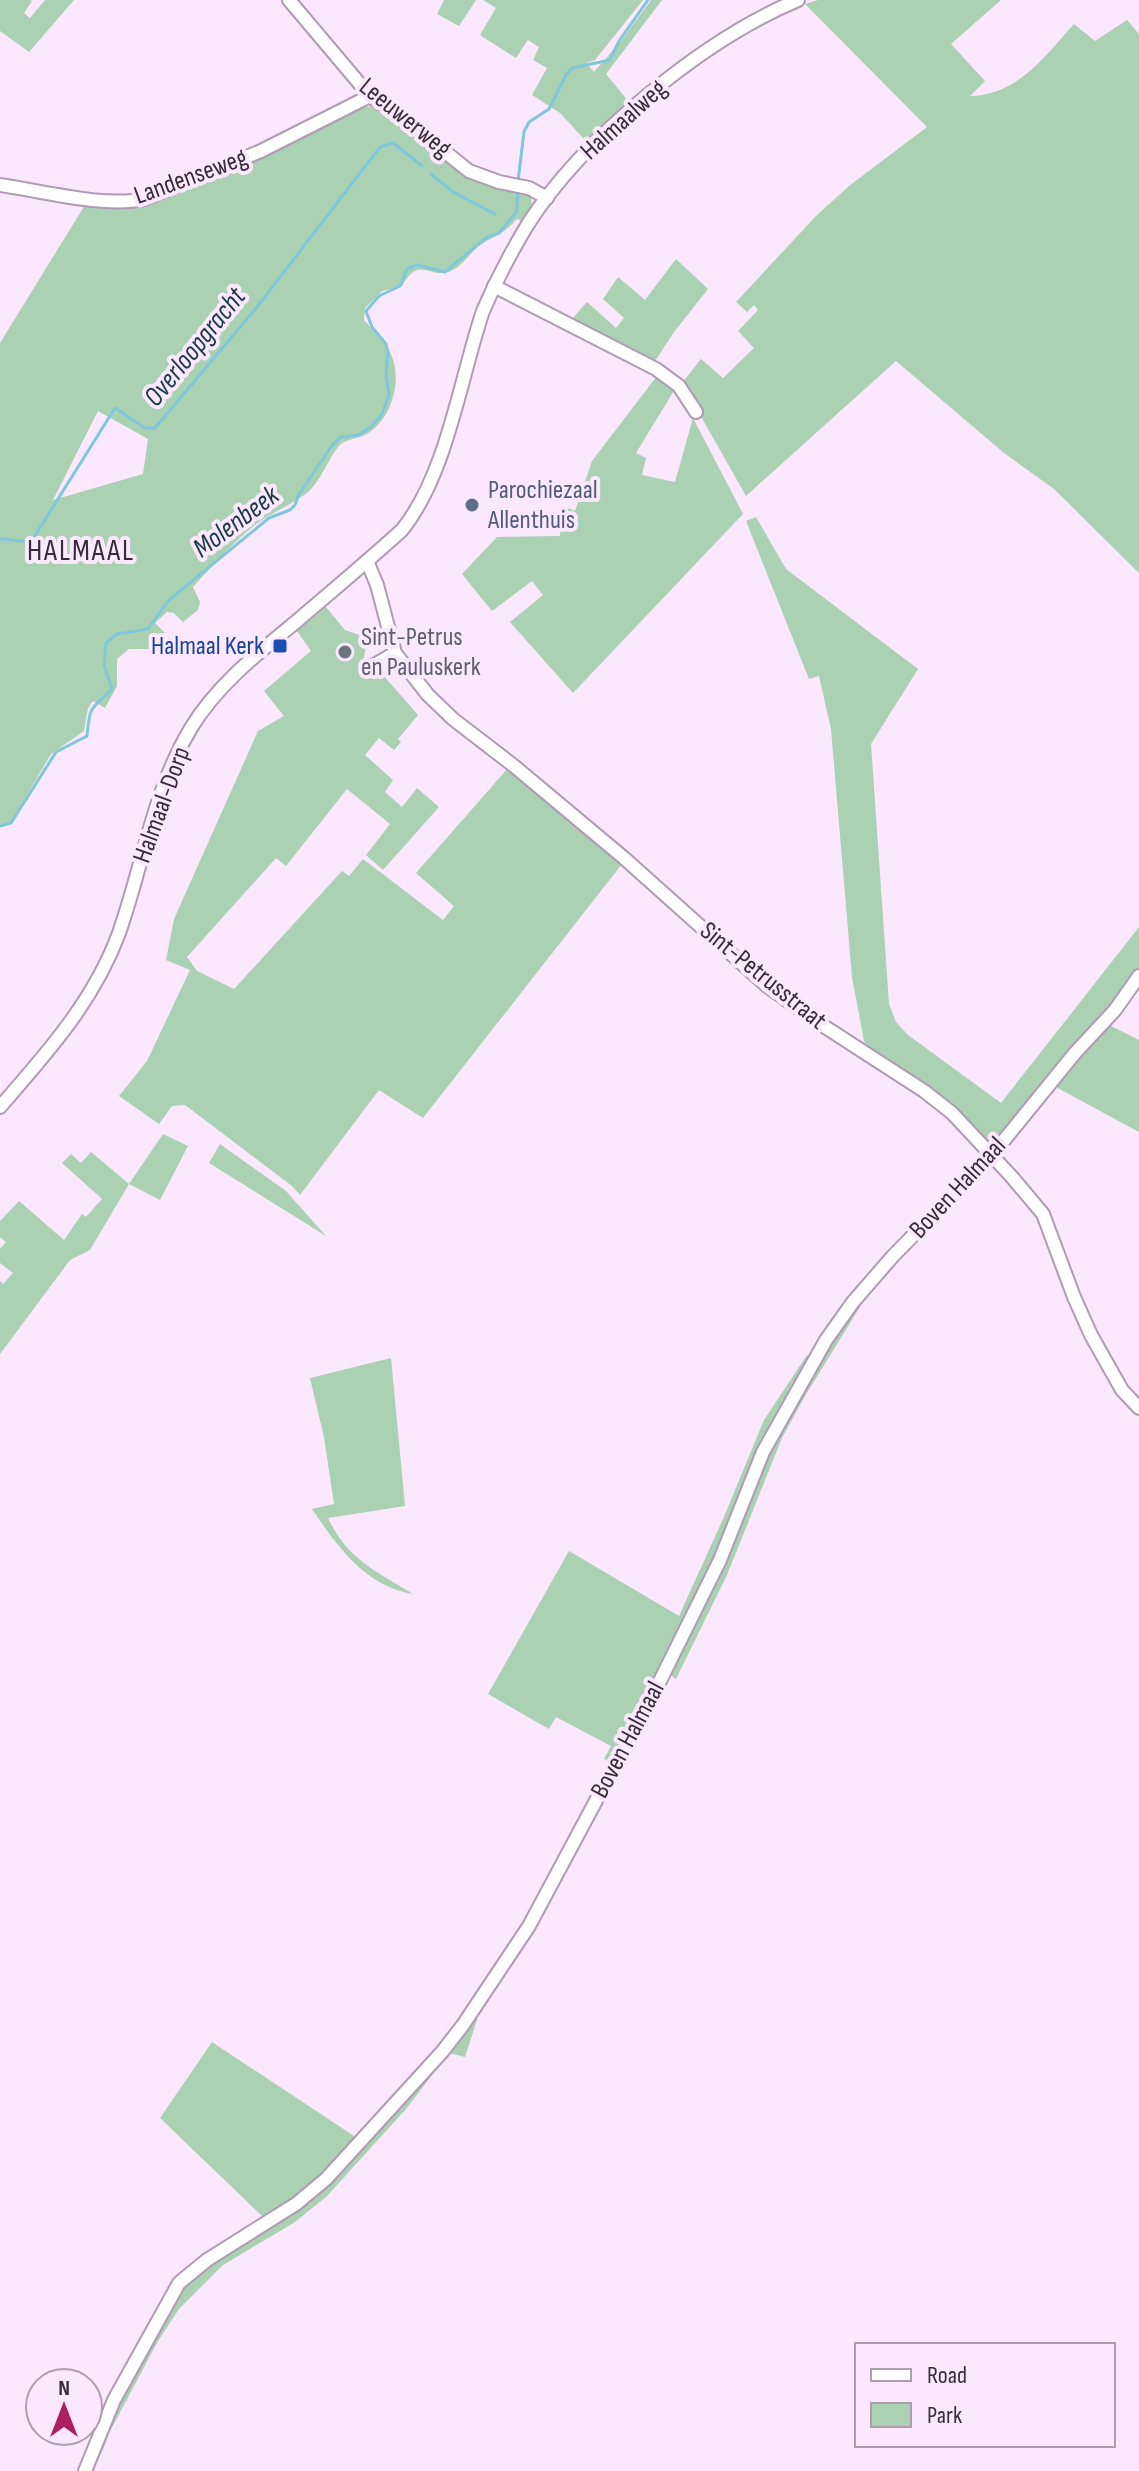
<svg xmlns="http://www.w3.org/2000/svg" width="1139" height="2471" font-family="'Sofia Sans Condensed',sans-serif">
<rect width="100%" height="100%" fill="#fbe7fe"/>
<!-- green -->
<g fill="#a9d1b2" fill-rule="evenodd">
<polygon points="0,0 30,0 32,1 24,13 30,18 45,0 74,0 29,52 0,31"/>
<polygon points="444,0 476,0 459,26 437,14"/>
<polygon points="483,0 643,0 595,60 586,63 594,72 621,41 651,0 662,0 606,74 629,102 586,141 560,113 532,95 547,68 533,60 539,47 528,40 516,58 480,35 496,8"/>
<path d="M818 0H1001L951 44 985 81 970 96C1018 95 1044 57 1074 24L1095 41 1127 20 1139 34V573L1054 489 1004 453 896 361 746 496 682 383 701 359 723 378 754 348 738 331 758 310 754 305 747 312 736 302 816 216 849 186 927 127 805 4Z"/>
<path d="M372 106C408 119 430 155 462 173 473 180 484 184 497 187 509 191 522 189 531 198L532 206 521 221 517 219C501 236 497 234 480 245 470 252 463 266 451 271 428 280 420 254 402 286L382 291 365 308 364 320C372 329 381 338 388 349 404 374 394 415 370 432 361 439 345 438 338 447 327 461 321 481 307 493 292 504 274 512 259 522 234 541 214 564 193 587L200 602 198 610 183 622 174 613 167 612 155 623 165 633 151 649H129L117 659V686L105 708 93 701 88 708 84 731 51 754 11 822 0 825V343L85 205 125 208 144 205 350 111ZM98 411 148 439 143 474 53 500Z"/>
<polygon points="676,259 708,289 674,332 653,364 572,319 587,302 616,328 624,318 603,299 618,277 645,300"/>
<polygon points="657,376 675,389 636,453 646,458 642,475 675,482 693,418 743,514 573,693 510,622 543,595 532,581 492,611 462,574 497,537 560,536 563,506 575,511 592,461"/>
<polygon points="756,517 786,569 918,669 871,744 889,1004 896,1022 908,1035 1001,1103 1139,927 1139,971 1117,1003 994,1144 989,1143 930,1089 871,1052 864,1041 852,977 831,729 819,676 809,679 746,521"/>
<polygon points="326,607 345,630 363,636 366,646 364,658 378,678 383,675 418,715 398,739 401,742 394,750 379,738 365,755 393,780 385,792 402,807 417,788 439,807 383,870 366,855 390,824 347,789 286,866 276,858 187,957 197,971 234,989 342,871 349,876 363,859 443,920 454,906 416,873 509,767 622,864 423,1118 379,1090 300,1195 292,1186 185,1105 172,1106 159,1124 119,1096 147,1061 190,970 166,960 174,919 258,731 284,716 264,691 311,651 297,631"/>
<polygon points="1109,1025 1139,1040 1139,1132 1054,1086"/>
<polygon points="163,1134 188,1146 160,1200 129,1184 90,1250 70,1260 0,1354 0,1281 3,1284 13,1273 0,1263 0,1249 6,1242 0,1237 0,1221 19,1201 64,1240 82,1214 86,1217 102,1199 62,1163 71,1154 81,1163 91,1152 129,1184"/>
<polygon points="220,1144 286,1191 326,1236 209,1163"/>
<polygon points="876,1281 805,1396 782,1438 727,1575 676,1679 663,1669 611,1762 604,1759 611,1746 556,1717 549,1729 488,1694 569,1551 679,1616 723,1519 764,1420 807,1355 811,1359 767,1454 822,1352"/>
<path d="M391 1358 405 1506 328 1518C347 1559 376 1571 413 1594 365 1586 337 1546 312 1509L334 1504 324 1437 310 1378Z"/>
<path d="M511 1960 478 2017 465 2057 449 2053 406 2109 327 2196 295 2222 223 2265 179 2309 158 2341 108 2435C105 2448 98 2458 94 2471H88L101 2436 188 2279 336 2173Z"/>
<polygon points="212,2042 357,2138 301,2193 263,2217 160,2118"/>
</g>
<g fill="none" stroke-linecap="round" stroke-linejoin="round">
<!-- stream -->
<g stroke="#81c7db" stroke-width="3">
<polyline points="431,174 453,192 495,214"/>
<polyline points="518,181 524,132 529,122 549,109 566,75 572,68 610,60 619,41 648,0"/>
<polyline points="0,539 31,542 115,408 145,428 155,428 257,307 380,147 393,143 422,166"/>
<path d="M0 826 11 823 56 752 87 736C90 703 91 711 112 689L104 665 106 643 117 634 148 629 169 600 269 518 290 510 295 505 299 494 333 444 341 437 359 435 372 426 382 414 389 395 386 374 388 353 386 344 372 327 366 311 379 296 400 286 407 269 417 265 445 272 486 238 499 233 516 213 518 192"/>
</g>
<defs>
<g id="minor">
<polyline points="289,0 370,96 400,116 469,171 499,182 529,188 547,198"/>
<path d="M0 185C42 191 104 208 144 199L261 151 370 96"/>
<polyline points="494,286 656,369 679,386 696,412"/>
<polyline points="367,561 377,585 395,653 428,695 453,719 514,766 624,858 767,986 819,1023 924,1091 952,1113 1011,1176 1043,1214 1074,1297 1091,1335 1122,1390 1139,1408"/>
<polyline points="373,666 395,653"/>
<path d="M0 1107C47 1053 94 1001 119 933 143 865 153 791 191 728 217 685 258 653 297 621 332 591 368 561 402 530 447 474 460 379 483 311 496 281 511 252 528 224 583 138 704 39 798 0"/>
<polyline points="85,2471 114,2400 179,2283 207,2260 296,2204 326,2179 442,2052 463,2025 529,1926 661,1679 720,1560 763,1452 826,1340 853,1302 893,1256 992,1155 1075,1053 1115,1010 1139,976"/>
</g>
</defs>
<!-- minor casing -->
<use href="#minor" stroke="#b19ab5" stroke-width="16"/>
<!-- minor -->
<use href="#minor" stroke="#fff" stroke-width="12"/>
</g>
<!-- markers -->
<circle fill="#5c6f8a" stroke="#fbe7fe" stroke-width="3" cx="472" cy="505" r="8"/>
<rect fill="#1a4fb4" stroke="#fbe7fe" stroke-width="3" x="272" y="638" width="16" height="16" rx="4"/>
<circle fill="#6b7280" stroke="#fbe7fe" stroke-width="3" cx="345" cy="652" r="8"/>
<g text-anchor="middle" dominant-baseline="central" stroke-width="8" stroke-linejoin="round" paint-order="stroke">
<!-- street labels -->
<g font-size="26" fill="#372d38" stroke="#fbe7fe">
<text transform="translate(405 118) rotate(39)">Leeuwerweg</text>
<text transform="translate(624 120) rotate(-42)">Halmaalweg</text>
<text transform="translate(191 177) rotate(-20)">Landenseweg</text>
<text transform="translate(162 805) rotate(-70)">Halmaal-Dorp</text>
<text transform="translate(763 976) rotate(39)">Sint-Petrusstraat</text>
<text transform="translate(958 1188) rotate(-47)">Boven Halmaal</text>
<text transform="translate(628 1740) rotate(-62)">Boven Halmaal</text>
</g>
<!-- service labels -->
<g font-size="26" fill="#4e5e75" stroke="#fbe7fe" text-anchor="start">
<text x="488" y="490">Parochiezaal<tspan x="488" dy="30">Allenthuis</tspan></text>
</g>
<!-- worship labels -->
<g font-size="26" fill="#5b616d" stroke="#fbe7fe" text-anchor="start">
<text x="361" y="637">Sint-Petrus<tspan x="361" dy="30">en Pauluskerk</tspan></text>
</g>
<!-- transit labels -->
<g font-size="26" fill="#164399" stroke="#fbe7fe" text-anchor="end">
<text x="264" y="646">Halmaal Kerk</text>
</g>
<!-- water labels -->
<g font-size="28" font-style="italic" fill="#193b44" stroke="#fbe7fe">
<text transform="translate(195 347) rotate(-51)">Overloopgracht</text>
<text transform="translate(236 522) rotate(-37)">Molenbeek</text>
</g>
<!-- quarter labels -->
<g font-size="30" letter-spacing="2" fill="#372d38" stroke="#fbe7fe">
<text x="81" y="551">HALMAAL</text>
</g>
</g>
<!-- legend -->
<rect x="855" y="2343" width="260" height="104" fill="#fbe7fe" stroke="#ad9daf" stroke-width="2"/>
<rect x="871" y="2369" width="40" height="12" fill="#ffffff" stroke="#ad9daf" stroke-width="2"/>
<text x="927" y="2383" font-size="24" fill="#372d38">Road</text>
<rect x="871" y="2403" width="40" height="24" fill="#a9d1b2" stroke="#ad9daf" stroke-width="2"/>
<text x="927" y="2423" font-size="24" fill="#372d38">Park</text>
<!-- north arrow -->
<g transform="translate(64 2407)"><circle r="38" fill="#fbe7fe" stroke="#ad9daf" stroke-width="2"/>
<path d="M0-6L14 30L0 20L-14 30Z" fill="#aa2062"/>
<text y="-12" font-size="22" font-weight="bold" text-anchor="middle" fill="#372d38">N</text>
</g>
</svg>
